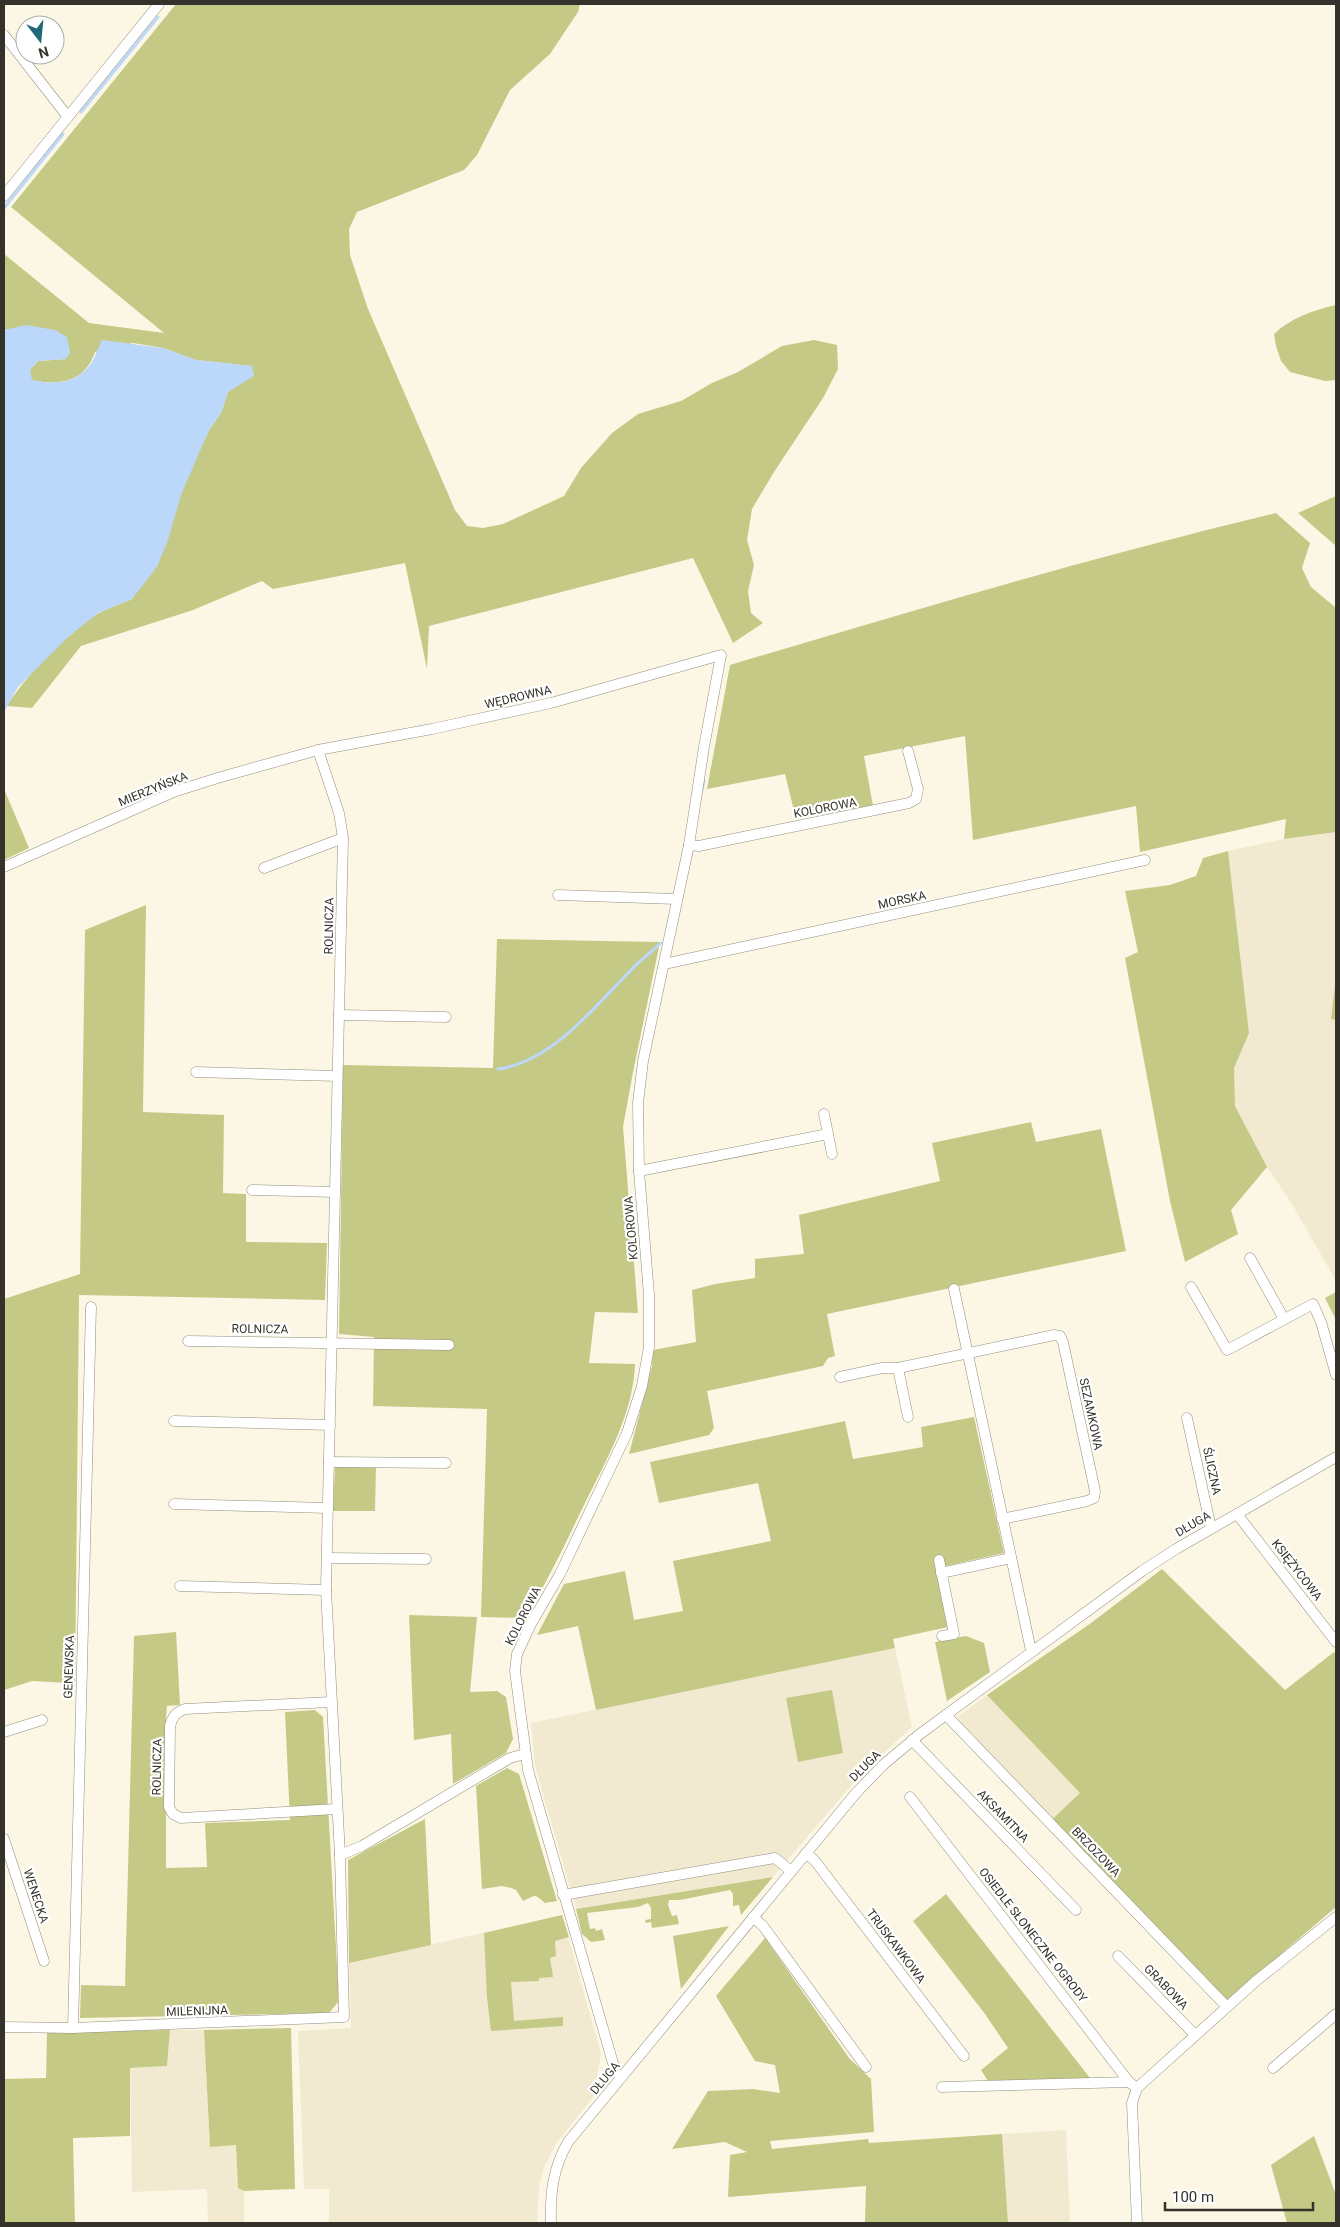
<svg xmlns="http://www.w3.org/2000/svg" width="1340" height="2227" font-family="Roboto,sans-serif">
<rect width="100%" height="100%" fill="#fcf7e5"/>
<!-- built -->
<g fill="#f1ead1">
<polygon points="1336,832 1336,975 1331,1019 1336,1020 1336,1281 1292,1204 1267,1167 1235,1106 1234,1068 1249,1033 1228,851 1284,839"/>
<polygon points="895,1648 912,1727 861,1774 773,1877 576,1909 535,1766 531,1723"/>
<polygon points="987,1695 1080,1793 1046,1825 948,1724"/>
<polygon points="562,1915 601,2053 594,2096 557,2142 544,2167 539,2188 537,2223 329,2223 329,2189 304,2189 298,2031 351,2028 349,1963"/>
<polygon points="170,2030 204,2030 210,2146 236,2145 238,2188 244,2191 244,2223 208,2223 207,2189 132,2192 130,2068 167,2066"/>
<polygon points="1066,2130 1070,2223 1008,2223 1002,2134"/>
</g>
<!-- green -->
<g fill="#c5c986">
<path d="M176 4H580L578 12 550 54 510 90 477 155 464 170 357 212 349 229 350 255 368 309 455 510 467 526 483 528 503 524 564 496 581 468 612 433 638 414 681 401 712 383 738 372 782 346 814 340 837 345 838 369 823 398 774 472 752 509 747 540 754 565 748 591 751 613 763 623 733 643 693 558 429 626 427 669 405 563 273 589 262 581 193 610 81 646 32 708 7 706C24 678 70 628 99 613 110 607 121 604 132 599L209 430 221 413 228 392 252 366 196 360 163 348 133 343 95 352C85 382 60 386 31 380L30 370 38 361 66 359 6 329 4 330V254L89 323 164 333 11 207Z"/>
<path d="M1336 305V380L1325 381 1290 372 1281 361 1276 346 1274 334C1291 318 1313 310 1336 305Z"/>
<polygon points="1336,496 1336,546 1298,513"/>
<path d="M1276 513 1310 543 1302 568 1311 587 1336 608V832L1284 839 1286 819 1140 852 1136 806 973 840 965 736 864 756 873 806 796 819 785 774 707 789 730 665C911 611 1092 557 1276 513Z"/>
<polygon points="4,789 29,848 4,860"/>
<polygon points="1228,851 1249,1033 1234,1068 1235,1106 1267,1167 1231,1210 1238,1234 1185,1262 1170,1201 1125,958 1138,952 1125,891 1170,885 1196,876 1203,858"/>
<polygon points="146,905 143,1112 224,1115 223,1193 246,1194 246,1242 327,1243 325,1300 79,1295 75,1686 69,1683 32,1681 4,1690 4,1299 80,1274 85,930"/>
<path d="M497 939 660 942 633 1072 623 1127 638 1313 595 1312 589 1363 635 1364C633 1414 607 1459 585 1503 566 1542 548 1581 525 1618L481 1617 487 1409 373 1406 374 1337 339 1334 343 1065 493 1068Z"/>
<polygon points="1336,975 1336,1020 1331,1019"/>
<polygon points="1031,1122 1036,1142 1101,1129 1126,1251 827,1314 835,1356 828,1358 823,1366 707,1391 714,1428 709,1435 629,1454 652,1366 653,1350 696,1342 692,1290 715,1284 755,1278 755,1259 804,1254 799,1215 940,1181 932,1143"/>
<polygon points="1336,1292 1336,1320 1325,1298"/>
<polygon points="974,1417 1004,1553 936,1568 948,1627 893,1639 895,1648 596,1710 578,1626 537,1635 564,1584 625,1571 634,1620 683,1611 673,1561 771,1541 758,1483 659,1503 650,1462 845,1421 853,1459 923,1447 921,1427"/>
<polygon points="335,1466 376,1466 375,1511 333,1511"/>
<polygon points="1162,1569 1285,1690 1334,1652 1336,1655 1336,1907 1220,2006 1046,1825 1080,1793 987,1695 1091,1623"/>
<polygon points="409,1615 477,1617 470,1692 497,1691 506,1697 513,1739 506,1753 453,1784 451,1734 414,1740"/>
<polygon points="176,1632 180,1705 167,1706 166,1718 166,1868 207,1867 205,1823 290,1820 285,1712 315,1710 323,1717 339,2001 329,2013 80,2018 81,1985 125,1986 134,1636"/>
<polygon points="966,1636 984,1643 990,1672 947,1701 935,1642"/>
<polygon points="832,1690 843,1753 798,1762 786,1698"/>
<path d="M507 1768 519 1774 557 1901 545 1903C532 1892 536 1896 523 1901L516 1890 511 1888 502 1886 482 1889 476 1786Z"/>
<polygon points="425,1819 431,1945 349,1963 348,1860"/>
<polygon points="773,1877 741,1915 739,1905 733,1906 733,1894 730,1890 680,1900 669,1900 668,1905 672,1916 677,1915 679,1924 652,1928 651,1922 646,1923 645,1920 651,1919 651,1908 648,1903 638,1907 587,1913 590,1929 595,1928 596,1931 602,1929 605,1940 591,1942 582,1934 576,1909"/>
<polygon points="946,1894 1090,2078 988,2081 981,2070 1008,2048 985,2014 913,1921"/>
<polygon points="562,1915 569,1937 555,1941 556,1956 550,1958 553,1977 539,1978 539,1981 511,1982 514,2021 563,2017 563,2026 491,2031 487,1997 484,1933"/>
<polygon points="729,1926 681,1989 673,1936"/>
<polygon points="765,1938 849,2058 871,2079 874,2132 770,2141 772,2149 868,2139 869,2143 1002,2134 1008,2223 865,2223 866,2186 728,2197 730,2155 747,2152 725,2142 672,2149 708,2091 753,2089 780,2093 775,2065 755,2061 716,1996"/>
<polygon points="291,2028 295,2189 244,2191 238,2188 236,2145 210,2147 204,2030"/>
<polygon points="170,2030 167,2066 130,2068 130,2136 73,2138 75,2223 4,2223 4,2079 46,2078 47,2032"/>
<polygon points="1314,2136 1336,2195 1336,2223 1287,2223 1271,2165"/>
</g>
<!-- water -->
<path fill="#bbd7fa" d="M26 325 55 330 67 337 70 353 66 359 38 361 30 370 32 380C53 385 75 384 90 365 95 358 98 347 102 340L163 348 196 360 252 366 254 376 228 392 221 413 209 430 181 495 168 540 157 567 132 599 98 613 66 639 18 687 4 712V330Z"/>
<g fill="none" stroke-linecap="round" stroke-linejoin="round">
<!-- stream -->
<g stroke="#bbd7fa" stroke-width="3">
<polyline points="81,112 158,17"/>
<polyline points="4,208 63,134"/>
<polyline points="702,790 704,781"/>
<path d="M498 1069C551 1062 594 1008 629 972 639 961 650 953 661 943"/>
</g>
<defs>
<g id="minor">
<polyline points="4,35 68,117"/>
<polyline points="4,196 159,4"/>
<polyline points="689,845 699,846 909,803 916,799 918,789 908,751"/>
<polyline points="4,867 176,791 221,777 318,750 432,729 551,703 721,655 704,747 689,845 643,1061 638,1103 639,1171 649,1295 649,1347 642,1386 627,1433 560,1574 532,1622 517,1654 515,1671 528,1770 613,2063 616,2072 622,2077"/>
<polyline points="264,868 343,838"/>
<polyline points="558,895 676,899"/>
<polyline points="664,964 1145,860"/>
<polyline points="339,1015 446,1017"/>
<polyline points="196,1072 337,1076"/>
<polyline points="824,1114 832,1154"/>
<polyline points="639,1171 828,1134"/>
<polyline points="252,1190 335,1192"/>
<polyline points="1250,1258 1284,1319"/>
<polyline points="1191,1287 1227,1350 1313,1304 1321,1322 1336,1375"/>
<polyline points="954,1289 1030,1646 1033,1651"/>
<polyline points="188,1341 449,1345"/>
<polyline points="898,1368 908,1417"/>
<polyline points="840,1377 882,1368 898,1368 1054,1335 1060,1336 1063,1342 1095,1491 1094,1498 1087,1501 1002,1519"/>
<polyline points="1187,1418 1211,1528"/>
<polyline points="174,1421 330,1425"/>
<polyline points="329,1462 446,1463"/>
<polyline points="174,1504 328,1508"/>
<polyline points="1237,1514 1336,1642"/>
<polyline points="327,1558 426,1559"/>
<polyline points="939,1560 954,1634 942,1636"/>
<polyline points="941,1573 1011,1558"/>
<polyline points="180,1586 326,1590"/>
<path d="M331 1702 185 1709C176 1712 173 1716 170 1726L169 1807 173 1814 181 1818 336 1809"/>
<polyline points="946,1715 1227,2007"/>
<polyline points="4,1732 42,1720"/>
<polyline points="912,1740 1076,1910"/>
<polyline points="910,1797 1129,2082 1137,2088"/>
<polyline points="4,1839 44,1961"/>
<polyline points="806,1853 815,1861 964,2056"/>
<polyline points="340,1855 362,1846 510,1758 525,1754"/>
<polyline points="563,1895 775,1858 791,1871"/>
<polyline points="753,1917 763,1926 866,2067"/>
<polyline points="1118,1956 1195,2035"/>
<polyline points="4,2027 73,2028 344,2017 340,1855 326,1590 343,838 339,813 318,750"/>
<polyline points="73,2028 91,1307"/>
<polyline points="1273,2068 1336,2014"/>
<polyline points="942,2087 1129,2082"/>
<path d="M551 2223C550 2193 553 2168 568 2142L856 1793 883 1765 920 1734 1142 1571 1176 1549 1336 1457"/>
<polyline points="1137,2223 1132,2103 1137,2088 1256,1981 1336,1917"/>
</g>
</defs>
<!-- minor casing -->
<use href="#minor" stroke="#928d7d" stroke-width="11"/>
<!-- minor -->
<use href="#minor" stroke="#fff" stroke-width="10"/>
</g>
<g text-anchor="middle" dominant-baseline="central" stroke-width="4.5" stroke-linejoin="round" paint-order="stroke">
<!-- street labels -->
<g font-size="12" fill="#34322b" stroke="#fff">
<text transform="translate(518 697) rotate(-13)">WĘDROWNA</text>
<text transform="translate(153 789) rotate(-22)">MIERZYŃSKA</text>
<text transform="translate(825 808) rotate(-11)">KOLOROWA</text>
<text transform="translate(902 900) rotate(-12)">MORSKA</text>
<text transform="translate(329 926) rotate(-89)">ROLNICZA</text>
<text transform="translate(631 1228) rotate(-95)">KOLOROWA</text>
<text transform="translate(260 1329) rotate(1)">ROLNICZA</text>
<text transform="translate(1091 1414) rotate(78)">SEZAMKOWA</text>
<text transform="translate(1212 1471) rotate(78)">ŚLICZNA</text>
<text transform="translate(1193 1524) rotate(-30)">DŁUGA</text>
<text transform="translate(1297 1570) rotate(52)">KSIĘŻYCOWA</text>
<text transform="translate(523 1616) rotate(-63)">KOLOROWA</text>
<text transform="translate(69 1667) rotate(-88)">GENEWSKA</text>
<text transform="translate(865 1766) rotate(-45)">DŁUGA</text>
<text transform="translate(157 1767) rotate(-89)">ROLNICZA</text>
<text transform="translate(1003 1816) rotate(46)">AKSAMITNA</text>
<text transform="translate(1096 1852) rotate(46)">BRZOZOWA</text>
<text transform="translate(36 1896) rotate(72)">WENECKA</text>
<text transform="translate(1033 1935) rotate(52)">OSIEDLE SŁONECZNE OGRODY</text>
<text transform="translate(896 1946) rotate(53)">TRUSKAWKOWA</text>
<text transform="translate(1166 1987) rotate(46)">GRABOWA</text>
<text transform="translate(197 2011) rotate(-2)">MILENIJNA</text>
<text transform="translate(605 2078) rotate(-50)">DŁUGA</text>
</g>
</g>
<!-- border -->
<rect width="1340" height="2227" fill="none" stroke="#34322b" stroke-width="10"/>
<!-- north arrow -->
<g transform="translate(40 40) rotate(164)"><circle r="24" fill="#ffffff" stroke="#aeadaa"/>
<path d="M0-4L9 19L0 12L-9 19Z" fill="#226877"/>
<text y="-8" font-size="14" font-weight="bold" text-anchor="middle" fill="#34322b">N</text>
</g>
<!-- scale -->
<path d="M1165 2202v8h148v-8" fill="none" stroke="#34322b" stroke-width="2.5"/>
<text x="1172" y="2202" font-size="15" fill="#34322b" stroke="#ffffff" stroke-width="4" paint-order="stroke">100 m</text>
</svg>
